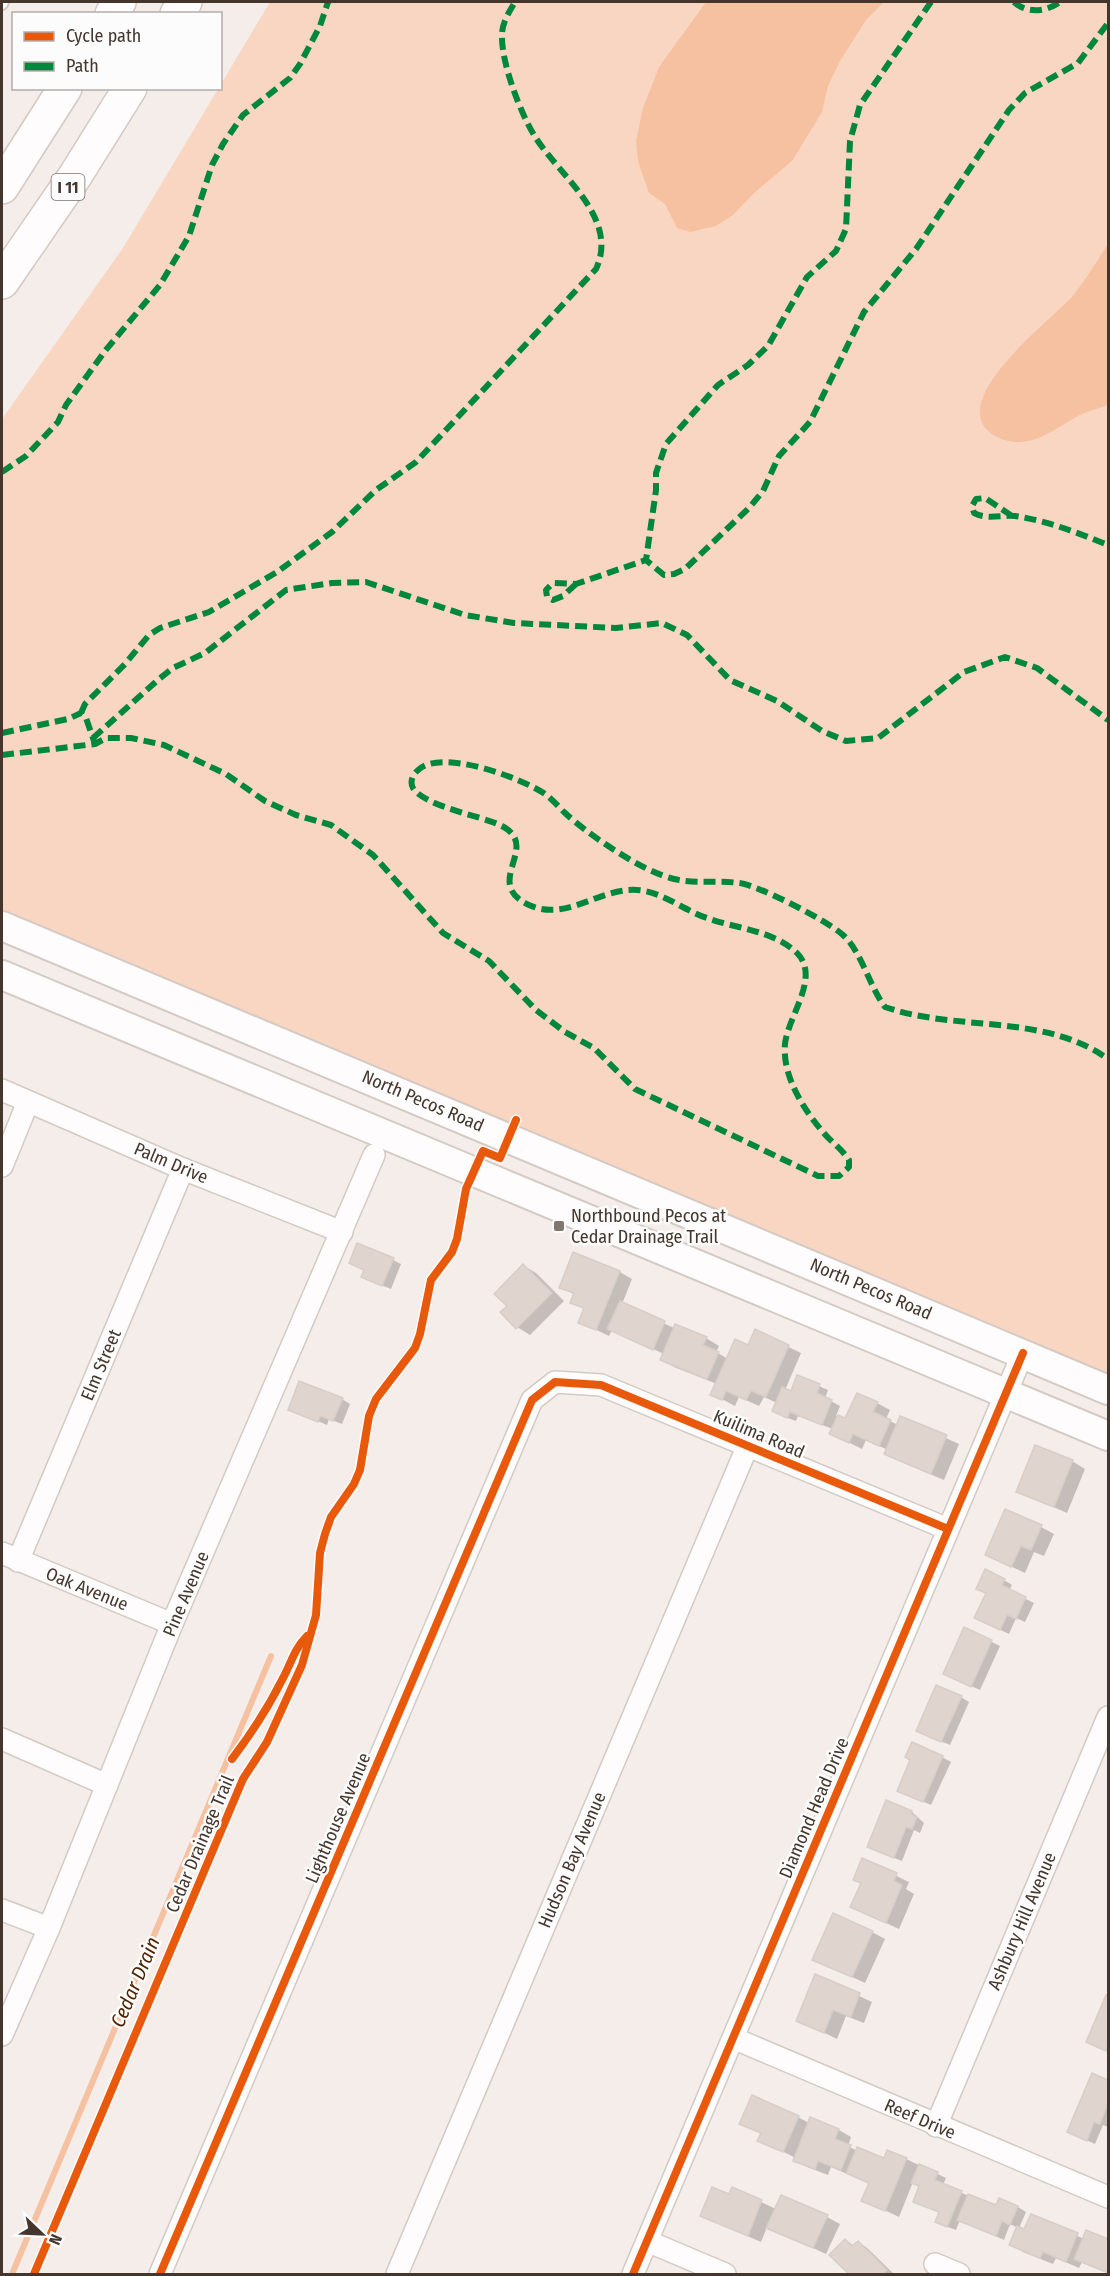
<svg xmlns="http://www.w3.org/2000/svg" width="1110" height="2276" font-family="'Fira Sans Condensed',sans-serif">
<rect width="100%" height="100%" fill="#f5ede9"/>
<!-- green -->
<polygon fill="#f9d6c1" points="270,2 1108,2 1108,1376 2,913 2,419 123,248"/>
<!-- water -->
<g fill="#f6c1a0">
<polygon points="706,2 884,2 866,20 840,61 828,86 822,112 792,161 754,193 733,215 716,226 690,232 677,228 665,204 649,193 638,161 636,141 643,108 659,67"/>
<path d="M1108 244V405C1100 408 1091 410 1082 414 1063 423 1043 441 1021 442 1010 443 995 438 987 430 953 394 1051 320 1072 297 1085 281 1096 262 1108 244Z"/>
</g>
<!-- shadow -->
<g fill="#0003">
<polygon points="393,1260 401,1264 391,1289 371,1281"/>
<polygon points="524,1266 536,1273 564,1301 530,1335 517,1327 509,1306"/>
<polygon points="620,1272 632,1279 622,1304 674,1328 706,1338 719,1346 716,1352 728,1359 748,1347 755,1331 801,1353 785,1390 792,1393 798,1377 828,1390 825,1398 840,1406 836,1416 846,1420 877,1403 890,1410 886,1419 898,1425 901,1418 959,1444 944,1480 899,1461 886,1454 888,1450 866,1440 862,1449 844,1440 833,1429 798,1416 796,1421 782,1416 777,1403 764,1397 759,1406 739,1397 735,1406 712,1394 717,1384 674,1367 662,1359 664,1354 612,1330 609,1336 580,1322 585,1309 572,1302 575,1295 561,1287"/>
<polygon points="342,1399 350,1404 342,1424 329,1419 327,1425 290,1409"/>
<polygon points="1072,1461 1085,1469 1067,1513 1018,1491"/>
<polygon points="1041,1527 1054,1534 1044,1556 1034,1552 1025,1573 987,1555"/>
<polygon points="1004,1580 1012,1585 1009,1591 1034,1603 1025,1622 1016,1618 1009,1634 984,1622"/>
<polygon points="965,1629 1000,1646 980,1690 953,1678"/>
<polygon points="961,1697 969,1702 950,1745 926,1735"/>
<polygon points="942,1757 951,1762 931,1805 907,1795"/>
<polygon points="887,1802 912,1812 924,1823 920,1833 914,1830 902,1861 877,1851"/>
<polygon points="863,1860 909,1882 906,1889 914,1894 899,1929 852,1907 862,1884"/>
<polygon points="872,1932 885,1939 865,1983 814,1959"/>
<polygon points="816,1976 872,2002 864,2023 846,2016 837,2039 798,2020"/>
<polygon points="1107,1997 1108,1998 1108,2052 1096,2046"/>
<polygon points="1092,2075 1108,2082 1108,2127 1103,2125 1095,2144 1077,2136"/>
<polygon points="798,2117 809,2123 810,2119 839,2130 851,2137 848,2146 857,2151 885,2160 906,2159 946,2178 943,2185 969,2196 996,2207 1000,2200 1018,2207 1026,2212 1019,2228 1025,2231 1032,2216 1084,2239 1087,2232 1108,2240 1108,2273 1082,2262 1079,2268 1056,2258 1053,2264 1023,2252 1011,2244 1018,2228 1010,2224 1004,2240 960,2220 956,2230 945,2226 940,2212 921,2187 913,2182 899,2217 863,2200 870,2184 831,2167 828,2175 807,2167 795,2160 796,2158 759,2140 762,2134 741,2123"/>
<polygon points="733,2189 776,2209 827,2217 840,2224 826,2254 767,2227 761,2242 702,2216 730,2196"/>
<polygon points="846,2241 855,2246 858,2243 866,2247 894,2274 851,2274 832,2255"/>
</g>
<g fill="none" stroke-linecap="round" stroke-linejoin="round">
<!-- stream -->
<polyline stroke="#f6c1a0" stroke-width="6" points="12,2274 271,1656"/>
</g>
<!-- building -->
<g fill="#dfd4ce" stroke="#d8cec8" stroke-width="1.5">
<polygon points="357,1243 394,1258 382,1286 361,1277 364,1270 349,1263"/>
<polygon points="573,1252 620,1271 596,1330 578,1323 584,1308 570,1303 574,1293 559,1288"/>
<polygon points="523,1264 552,1293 516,1329 500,1312 507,1306 494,1294"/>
<polygon points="620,1301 665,1321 653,1350 607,1329"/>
<polygon points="675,1324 707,1337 703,1345 719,1352 707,1379 660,1360"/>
<polygon points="755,1329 789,1345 766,1397 751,1391 746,1400 726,1391 722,1400 710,1395 735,1339 748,1345"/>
<polygon points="797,1375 820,1384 817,1393 832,1400 822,1425 790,1412 787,1418 772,1411 782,1387 791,1391"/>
<polygon points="299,1381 343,1398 333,1421 320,1416 318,1422 288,1410"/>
<polygon points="857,1393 878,1402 873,1412 891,1420 879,1446 853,1434 849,1443 829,1434 838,1415 845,1418"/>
<polygon points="900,1416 947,1435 931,1474 884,1454"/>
<polygon points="1035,1445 1073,1460 1054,1507 1016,1492"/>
<polygon points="1005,1509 1042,1525 1031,1550 1021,1546 1011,1567 985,1555"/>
<polygon points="985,1569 1005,1579 1002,1585 1026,1597 1016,1619 1007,1615 1000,1630 974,1618 986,1593 976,1589"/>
<polygon points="964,1627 992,1640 971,1687 943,1674"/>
<polygon points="936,1685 962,1696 941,1742 916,1731"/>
<polygon points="912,1742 943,1756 923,1802 897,1791 910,1760 905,1757"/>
<polygon points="886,1800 912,1811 911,1814 917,1817 912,1829 906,1827 894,1858 867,1847"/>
<polygon points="862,1858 897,1873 894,1881 902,1885 886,1923 850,1907 861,1883 853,1880"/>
<polygon points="833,1913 873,1931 852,1977 812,1960"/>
<polygon points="815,1974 860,1993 851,2017 833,2010 824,2033 796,2021"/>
<polygon points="1106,1995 1108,1996 1108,2045 1106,2051 1086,2042"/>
<polygon points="1092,2073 1108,2080 1108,2103 1100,2124 1094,2122 1087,2141 1067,2132"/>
<polygon points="752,2095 799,2116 783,2152 757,2141 761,2133 739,2124"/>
<polygon points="810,2117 839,2129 835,2139 851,2145 841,2170 818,2161 815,2169 793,2161"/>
<polygon points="857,2147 884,2158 887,2150 907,2158 885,2211 861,2201 869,2183 846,2173"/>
<polygon points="919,2164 938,2172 935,2180 962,2191 947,2227 935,2222 939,2212 913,2202 919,2186 911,2183"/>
<polygon points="712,2187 729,2194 732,2187 762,2200 748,2236 700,2216"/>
<polygon points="968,2194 996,2205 999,2198 1018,2206 1010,2225 1002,2221 996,2236 957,2220"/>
<polygon points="781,2195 828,2215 813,2248 766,2228"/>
<polygon points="1031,2214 1078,2233 1066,2262 1043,2252 1040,2258 1009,2245 1017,2226 1024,2229"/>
<polygon points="1086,2230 1108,2239 1108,2273 1074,2259"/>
<polygon points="845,2239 852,2246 858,2241 887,2270 883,2274 849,2274 829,2255"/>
</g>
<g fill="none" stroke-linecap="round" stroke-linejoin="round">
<defs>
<polyline id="lane" points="2,4 3,2"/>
<g id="street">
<polyline points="2,1090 183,1169 342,1232"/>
<polyline points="2,1166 28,1102"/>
<polyline points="2,1553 172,1624"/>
<polyline points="18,1561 183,1169"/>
<polyline points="2,1739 107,1785"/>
<polyline points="2,1910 49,1928"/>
<polyline points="2,2035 49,1928 172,1624 374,1155"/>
<polyline points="733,2038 1108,2197"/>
<polyline points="936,2126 1108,1717"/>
<polyline points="647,2241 725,2274"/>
<polyline points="935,2264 959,2274"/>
<polyline points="160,2274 532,1400 555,1382 601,1385 948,1529"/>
<polyline points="397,2274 748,1445"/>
<polyline points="633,2274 1023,1353"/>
</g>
<g id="secondary">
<polyline points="2,926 1108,1390"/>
<polyline points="2,975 1108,1436"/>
</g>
<g id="highway">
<polyline points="112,14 119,2"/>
<polyline points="177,14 185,2"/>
<polyline points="2,187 65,88"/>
<polyline points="2,282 75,176 130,88"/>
</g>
</defs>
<!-- lane casing -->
<use href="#lane" stroke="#d4cac4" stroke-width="14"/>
<!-- street casing -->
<use href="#street" stroke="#d4cac4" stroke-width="24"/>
<!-- secondary casing -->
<use href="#secondary" stroke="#d4cac4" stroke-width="32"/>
<!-- highway casing -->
<use href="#highway" stroke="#d4cac4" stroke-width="36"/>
<!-- lane -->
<use href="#lane" stroke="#fefcfc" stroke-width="10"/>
<!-- street -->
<use href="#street" stroke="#fefcfc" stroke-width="21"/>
<!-- secondary -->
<use href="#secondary" stroke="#fefcfc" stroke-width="28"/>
<!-- highway -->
<use href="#highway" stroke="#fefcfc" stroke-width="33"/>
<!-- quiet -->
<g stroke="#00873e" stroke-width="6" stroke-dasharray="12 6" stroke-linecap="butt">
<polyline points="931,2 860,105 850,141 846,229 836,251 807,277 768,346 748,365 718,385 666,444 656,473 656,490 646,560 664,575 674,574 685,569 749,508 763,491 779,456 810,422 864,312 916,249 1009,110 1025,93 1078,63 1108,23"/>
<path d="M1014 2C1027 14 1046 12 1060 2"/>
<polyline points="2,472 26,456 58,422 66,405 105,351 160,285 189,236 212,165 223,144 243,115 290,78 300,64 320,26 328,2"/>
<path d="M1012 516 985 498 976 499 972 506 974 513C988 520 1000 515 1015 516 1048 521 1078 533 1108 545"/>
<polyline points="576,584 563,596 553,600 547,597 546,590 553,583 576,584 646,560"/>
<path d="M81 713 85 704 125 664 149 635 160 628 209 612 277 572 332 532 376 490 416 462 596 269C620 217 558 175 534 135 520 112 501 62 502 35 502 23 509 12 515 2"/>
<polyline points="2,733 68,719 81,713 86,718 95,744"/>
<polyline points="93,738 159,679 173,668 205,653 286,590 332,583 366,582 465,615 514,623 616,628 662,623 687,635 730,680 777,701 822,731 846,741 878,738 964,672 1005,657 1037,668 1108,720"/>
<path d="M2 755 95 744 106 738H131L164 745 226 774 265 801 296 815 331 825 373 855 443 933 489 961 536 1010 565 1032 594 1048 635 1089 818 1176H839L849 1167V1160C841 1148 831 1142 823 1132 803 1109 782 1075 785 1044 788 1016 821 977 797 953 773 930 737 929 707 918 680 909 659 888 629 890 595 892 564 921 529 905 481 883 542 847 502 826 483 816 425 807 413 788 410 783 412 775 417 771 439 747 522 778 545 794 552 799 558 806 564 812 587 834 643 872 674 879 696 884 717 880 739 883 758 885 828 921 843 935 862 952 869 986 885 1007 957 1032 1044 1013 1108 1059"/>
</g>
<defs>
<g id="cycleway">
<path d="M232 1759C251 1734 268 1708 282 1680 291 1664 294 1649 307 1636"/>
<polyline points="34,2274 243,1779 267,1742 302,1665 316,1615 320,1553 325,1534 331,1517 354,1484 360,1470 369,1416 376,1399 415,1348 420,1334 431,1280 452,1252 457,1239 466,1189 483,1151 500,1158 516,1120"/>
<polyline points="160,2274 532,1400 555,1382 601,1385 948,1529"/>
<polyline points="633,2274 1023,1353"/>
</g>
</defs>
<!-- cycleway casing -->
<use href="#cycleway" stroke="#fcfcfc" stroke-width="11"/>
<!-- cycleway -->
<use href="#cycleway" stroke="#e8590c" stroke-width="8"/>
</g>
<!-- markers -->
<rect fill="#82766f" stroke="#fcfcfc" stroke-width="2" x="553" y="1220" width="12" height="12" rx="3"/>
<g text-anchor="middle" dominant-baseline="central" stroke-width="5" stroke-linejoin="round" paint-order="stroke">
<!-- shield labels -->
<rect fill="#fcfcfc" stroke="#7b716b" stroke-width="1.5" x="51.5" y="174" width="33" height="26" rx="4.5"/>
<g font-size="16" font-weight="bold" fill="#44362d">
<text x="68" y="187">I 11</text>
</g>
<!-- street labels -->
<g font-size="18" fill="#44362d" stroke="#fcfcfc">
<text transform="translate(423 1101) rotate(23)">North Pecos Road</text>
<text transform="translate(171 1163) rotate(23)">Palm Drive</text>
<text transform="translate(871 1289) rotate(23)">North Pecos Road</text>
<text transform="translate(101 1365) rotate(-67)">Elm Street</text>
<text transform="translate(759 1434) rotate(23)">Kuilima Road</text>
<text transform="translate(87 1589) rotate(22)">Oak Avenue</text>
<text transform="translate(186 1594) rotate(-67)">Pine Avenue</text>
<text transform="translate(814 1808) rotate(-67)">Diamond Head Drive</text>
<text transform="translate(338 1818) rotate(-67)">Lighthouse Avenue</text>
<text transform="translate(200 1844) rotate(-67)">Cedar Drainage Trail</text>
<text transform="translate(572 1860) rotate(-67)">Hudson Bay Avenue</text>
<text transform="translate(1022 1921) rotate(-67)">Ashbury Hill Avenue</text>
<text transform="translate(920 2119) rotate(23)">Reef Drive</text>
</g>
<!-- poi labels -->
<g font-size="18" fill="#44362d" stroke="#fcfcfc" text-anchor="start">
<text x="571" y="1216">Northbound Pecos at<tspan x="571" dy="21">Cedar Drainage Trail</tspan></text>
</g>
<!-- water labels -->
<g font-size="20" font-style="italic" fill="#512401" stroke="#fcfcfc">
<text transform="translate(135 1982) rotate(-67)">Cedar Drain</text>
</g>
</g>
<!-- border -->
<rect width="1110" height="2276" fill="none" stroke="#44362d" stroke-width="6"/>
<!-- legend -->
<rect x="12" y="12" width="210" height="78" fill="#fcfcfc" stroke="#b2ada9" stroke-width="1.5"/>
<rect x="24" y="32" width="30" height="9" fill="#e8590c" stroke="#b2ada9" stroke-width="1.5"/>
<text x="66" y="42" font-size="18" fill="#44362d">Cycle path</text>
<rect x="24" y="62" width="30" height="9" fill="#00873e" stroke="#b2ada9" stroke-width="1.5"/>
<text x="66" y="72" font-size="18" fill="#44362d">Path</text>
<!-- north arrow -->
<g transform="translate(42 2234) rotate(113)" stroke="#fcfcfc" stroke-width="4.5" paint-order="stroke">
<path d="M0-4.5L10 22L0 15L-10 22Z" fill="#44362d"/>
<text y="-9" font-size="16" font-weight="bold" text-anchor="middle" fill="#44362d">N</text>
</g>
</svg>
